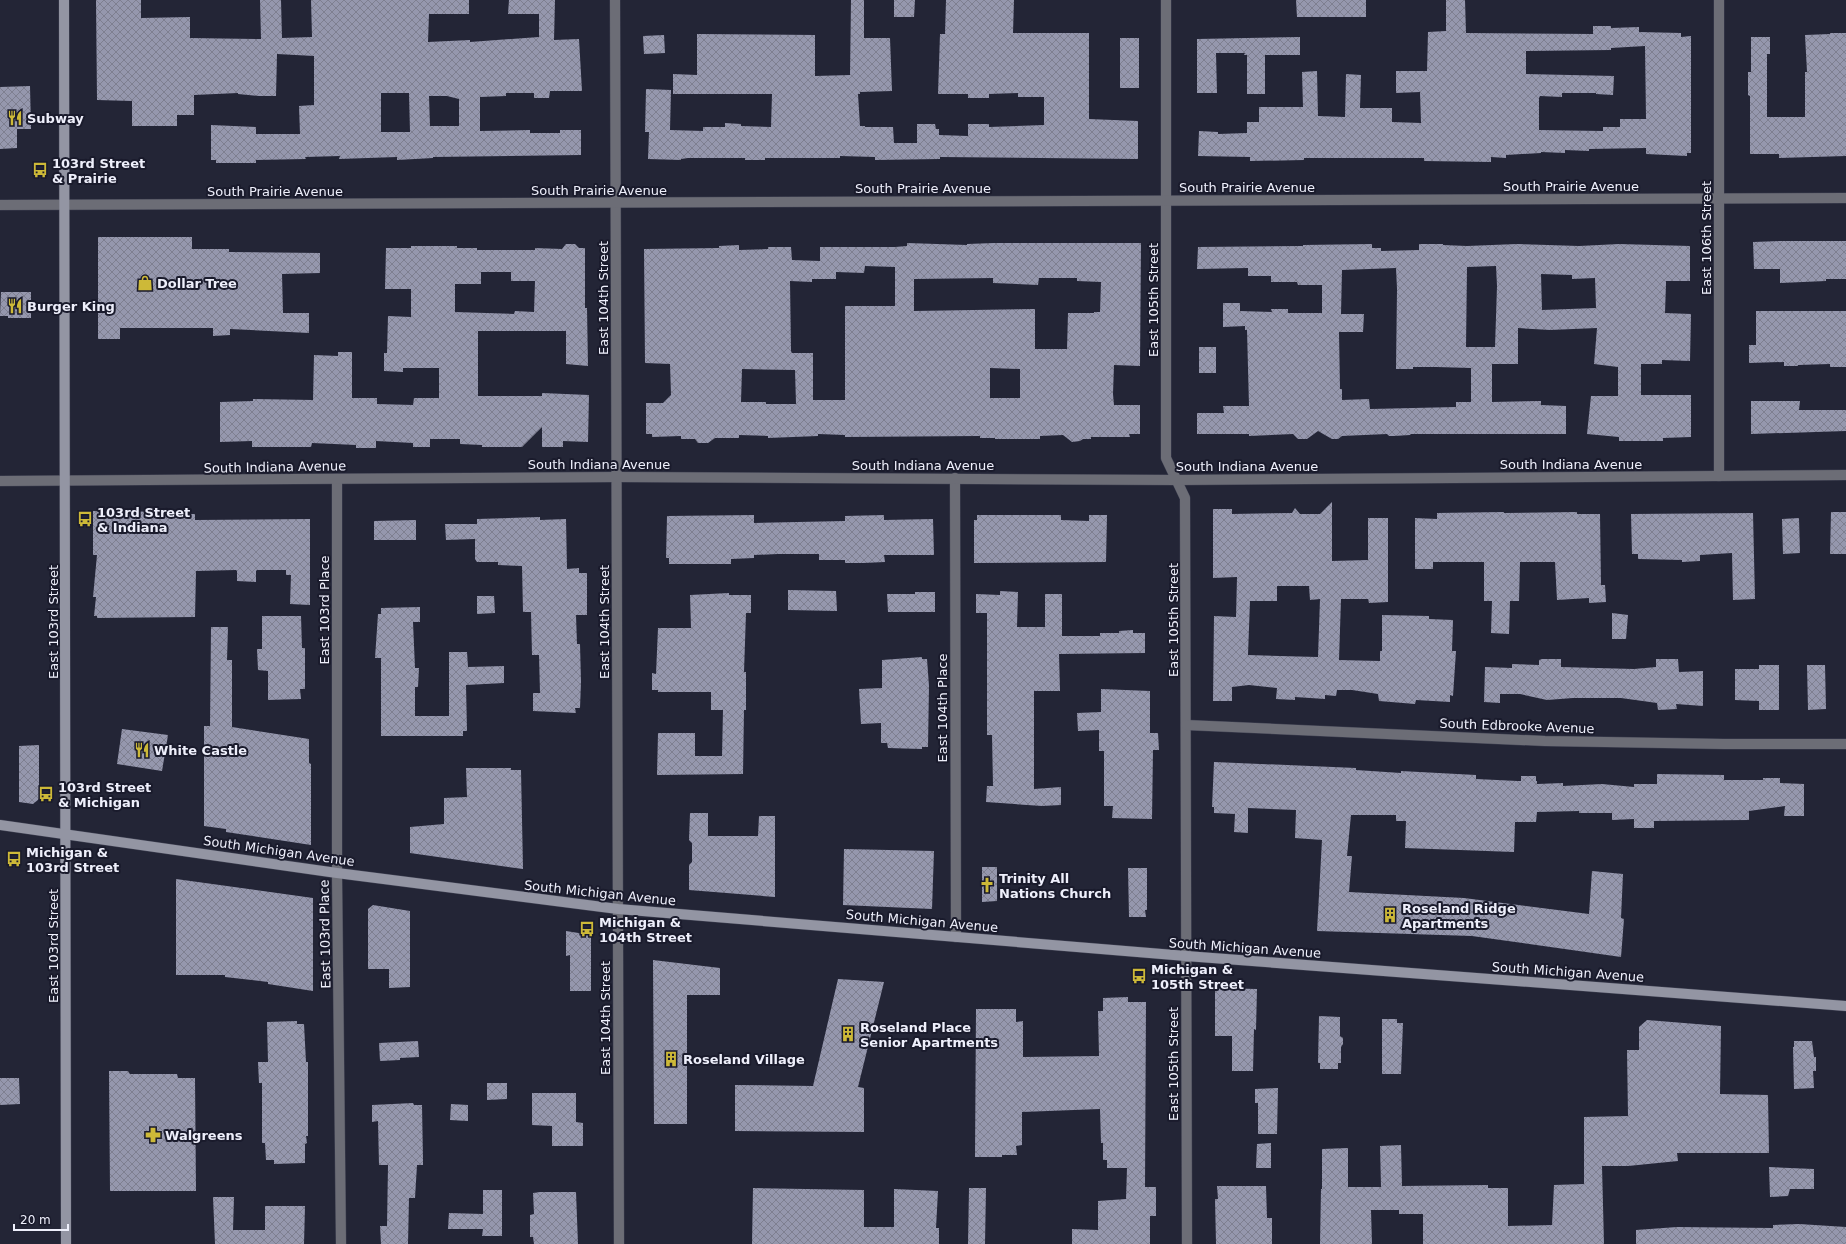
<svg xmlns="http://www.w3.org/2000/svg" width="1846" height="1244" font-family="'DejaVu Sans',sans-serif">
<defs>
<pattern id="building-cross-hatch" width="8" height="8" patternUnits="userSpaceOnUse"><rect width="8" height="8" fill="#9597ad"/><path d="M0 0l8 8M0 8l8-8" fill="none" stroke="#7e7f90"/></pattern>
</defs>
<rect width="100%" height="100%" fill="#232536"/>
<!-- building -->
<g fill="url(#building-cross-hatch)" fill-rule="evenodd">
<path d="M96 0H141V18L190 17V38L261 39 260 0H281L282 38 312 37 311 0H469V14H429L428 42 470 40V42L539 37V14H508L509 0H555L554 40 579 39 582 91H550L549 98H534V93H506V96L480 97V131L530 130V133H560V130H581V155L433 157V158L397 160V157L339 159 340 156 305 157 306 159 256 160V163H216V160H211V125L256 127V134H300L299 106 314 105V56L277 54 276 96H259L238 94V93L194 95V115H177V126H132V101L97 100ZM381 93H409L410 132H381ZM429 96H447L459 99V126H430Z"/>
<polygon points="851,0 864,0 864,38 890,38 892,91 860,92 860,94 858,94 860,126 865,126 865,127 893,127 894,143 917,143 917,124 935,124 936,129 939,129 939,135 968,136 968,124 989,124 989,127 1044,125 1044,97 1018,97 1018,93 989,94 989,98 968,98 968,94 938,94 940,34 945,34 946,0 1014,0 1013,33 1089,33 1089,119 1138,121 1138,159 940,157 940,159 875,160 875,157 840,156 840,158 765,158 765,160 745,160 745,158 688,158 681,159 681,160 648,159 649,132 645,132 646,89 671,90 670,130 703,131 703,127 725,127 725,123 741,124 741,126 771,127 772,94 673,94 673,74 697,75 697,34 815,35 815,76 850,75"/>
<polygon points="894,0 915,0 914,17 894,17"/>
<polygon points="1296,0 1366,0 1366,17 1297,17"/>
<path d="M1446 0H1465L1466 33 1593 34V26H1611V28L1639 27V32L1681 33V37L1691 36V153H1687V156L1646 154V148L1589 149V151L1565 150V153L1541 152V153L1506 155V158L1491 157V162L1424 161V158H1304V160L1250 161V157L1198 156 1199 131 1218 132V134L1247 133V122H1259V107H1303L1302 72 1317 71 1318 116 1345 117 1346 74 1361 75 1360 108H1392V122L1421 123 1420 92 1396 93V71H1427L1428 32 1446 31ZM1645 46 1646 119H1620V127H1603V131L1539 130V98L1540 96 1562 97V93H1596V94L1613 95 1614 76 1526 74V51L1611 50V48Z"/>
<polygon points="1830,33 1846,33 1846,156 1779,158 1779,154 1750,154 1750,96 1748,95 1748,72 1751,72 1751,37 1770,37 1770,54 1767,54 1767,117 1805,117 1805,72 1807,72 1805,35 1830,34"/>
<polygon points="664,35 665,53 644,54 643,36"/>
<polygon points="1300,37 1300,55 1265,55 1265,94 1247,94 1247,55 1244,55 1245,53 1216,53 1217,93 1197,93 1197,39"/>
<rect x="1120" y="38" width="19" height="50"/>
<polygon points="30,86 31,129 17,129 17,148 0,149 0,87"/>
<polygon points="98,237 192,237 192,249 229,249 229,252 320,253 320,273 282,274 283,313 309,313 309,333 230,329 230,335 213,336 213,328 120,328 120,339 98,339"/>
<polygon points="1780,241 1846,241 1846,279 1826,279 1826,281 1780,283 1780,269 1754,269 1753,242"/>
<path d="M907 243 967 245V244L994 243H1141L1140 366 1114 365 1113 394 1114 405H1140V434H1129L1130 437H1091V439H1083L1080 441 1072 442 1063 435 1040 436V439H995V438H980V436L845 437V435L818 434V436L768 438V436L739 435V438H715L708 443H698L695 439H681V436L652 437V434H646V403H663L671 395 670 364 645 363 644 249 719 248V246L739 245V250L768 249V247H791L792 260 820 261V247H895L907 246ZM865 266 895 267V306H845V400H813V353H792L791 351 790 281 812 282V279H836V272L864 273ZM993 278V283L1038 285 1039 278H1077V281L1101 282 1100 312H1094V313H1068L1067 349H1035V309L914 311V279ZM990 368 1020 369V398H990ZM742 369 795 370 796 404H766V402H741Z"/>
<path d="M566 244H575L579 248H585V308H587L588 366 566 364V331H478V396H542V393L589 395 588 442 563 441V447H542V427L522 447H482V445L460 444V439H430V447H413V443L376 441V448H356V445L312 443 311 447H252V441L220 442V402L253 401V399L313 400 314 355 338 356V352H352V398H377V404L413 405 414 398H439V368H403V372L384 371V353H387L388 316 411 317V289H385L386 248H411V246H457V248H477V250H535V248L562 249ZM481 272H511V281H535L534 312 515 311 514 314 455 312V284H481Z"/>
<path d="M1372 244V248H1381V251L1419 250V244H1443V245L1467 246 1517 244 1579 246 1619 244 1690 246V281H1666V284L1665 313 1691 314 1690 361 1662 360V364H1641V395H1691V437L1663 438V441H1619V437L1587 434 1591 396H1618V367L1594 364 1597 328 1550 330 1518 328V364H1492V402L1541 401V405L1566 406V434H1411L1410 435 1394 436H1389L1387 434 1342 436 1338 439H1332L1318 431 1307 439H1298L1293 434 1249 436V434H1197V413H1224L1223 406H1249L1247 330H1245V326L1223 327V303H1240V311L1272 312 1271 309H1288V313H1322V285H1298L1297 282H1271V276H1248V268L1197 269 1198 247 1303 246V245ZM1496 266 1497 286 1495 347H1466L1467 267ZM1396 268 1397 289 1396 369H1413V367H1436L1471 368V402H1456V407L1370 409 1369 399 1342 400V389H1340L1339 332H1363L1364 314H1341L1342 270ZM1541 274 1572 275V279L1595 278 1596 308 1542 310Z"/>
<polygon points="1,292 31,292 31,318 8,318 8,316 0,316"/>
<polygon points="1756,311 1846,311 1846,367 1830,367 1830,364 1798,365 1798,366 1784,366 1784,362 1749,363 1749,345 1756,345"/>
<rect x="1199" y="347" width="17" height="26"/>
<polygon points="1751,401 1800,401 1799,410 1846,410 1846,431 1751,434"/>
<path d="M1332 502V561L1368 560V518H1388V602L1369 603 1368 599H1341L1339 660 1380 661V651H1382V615L1429 616V619L1453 620 1452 651H1456L1453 696 1450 695V702L1416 700 1415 704 1379 701 1378 694 1352 690H1337L1336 696 1325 695V699L1295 697V700L1276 699 1277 688 1249 685 1232 687V701H1213L1214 616 1236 617 1237 577 1213 578V509H1232V514L1292 513 1295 508 1300 514H1320ZM1277 586H1309L1310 600 1320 599 1318 657 1248 655 1250 601H1277Z"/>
<polygon points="93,511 178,512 178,514 195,514 195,520 310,519 310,605 290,604 291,575 286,575 286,570 257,570 256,571 256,582 237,581 237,571 236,570 196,571 195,617 97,618 97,616 94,616 96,597 93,597 97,555 93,555"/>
<polygon points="1504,512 1504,513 1577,512 1577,514 1600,514 1601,585 1605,585 1606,602 1589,603 1589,598 1557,600 1555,562 1520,562 1519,601 1510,601 1509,634 1491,633 1492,601 1484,601 1484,562 1433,562 1433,569 1415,569 1415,518 1437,519 1437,513"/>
<polygon points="1831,512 1846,512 1846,554 1830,554"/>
<polygon points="1753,513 1755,599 1733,600 1732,553 1700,555 1700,561 1682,562 1682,560 1638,559 1638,554 1632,554 1631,514"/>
<polygon points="754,515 754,523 845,521 845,516 884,515 884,520 933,519 934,555 884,555 885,562 863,563 845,563 845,560 819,560 819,554 778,554 754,555 754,558 731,559 731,564 669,564 669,558 666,558 667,516"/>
<polygon points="977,515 1061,515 1061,520 1089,521 1089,515 1107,515 1106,562 974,563 974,520 977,520"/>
<polygon points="540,517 540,520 566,519 567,569 579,568 579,573 587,573 587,615 576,615 577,644 580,644 581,682 580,708 575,708 576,713 533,711 533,693 540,693 539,655 532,655 531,612 523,612 522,566 498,565 498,562 477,562 475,559 475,539 446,540 445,524 477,524 477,519"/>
<polygon points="1799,518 1800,553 1783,554 1782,519"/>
<polygon points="416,520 416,540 374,540 374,521"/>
<polygon points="788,590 836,591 837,611 788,610"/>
<polygon points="1000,591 1018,592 1017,627 1045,627 1045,594 1062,594 1062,636 1100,636 1100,633 1119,633 1119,631 1133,630 1133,633 1145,633 1145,653 1059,654 1060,691 1034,691 1034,789 1061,787 1061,805 1042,806 986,802 987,786 993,786 992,735 987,735 987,613 976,613 976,594 1000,595"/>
<polygon points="915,592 935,592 935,612 888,612 887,594 915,594"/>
<polygon points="729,593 729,595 751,595 751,613 746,613 744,672 746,672 746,710 744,710 743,774 657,775 658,733 695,733 695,756 722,756 723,710 711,710 711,692 658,692 658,690 652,690 652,673 656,674 658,628 691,628 690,595"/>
<polygon points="477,596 494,596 495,613 477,614"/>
<polygon points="420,607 420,622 413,622 415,668 419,668 418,687 415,687 415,716 449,716 449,652 467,652 468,667 504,666 504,683 466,685 467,731 463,731 463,736 381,736 381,658 375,658 378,614 381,614 381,608"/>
<polygon points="1612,613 1628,615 1626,639 1612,639"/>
<polygon points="262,616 301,616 302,648 305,648 305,689 300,689 301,699 268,700 268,671 258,670 257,649 262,649"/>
<polygon points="211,627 228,627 227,660 232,660 232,727 309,739 309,763 311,764 311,845 226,832 226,829 204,826 204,726 210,726"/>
<polygon points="922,657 922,659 927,659 929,686 928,747 922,747 922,749 888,748 887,743 881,743 881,723 861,724 859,689 882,688 882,660"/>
<polygon points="1542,659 1561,659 1561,667 1634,669 1656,667 1656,659 1678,659 1679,672 1703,671 1703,706 1676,704 1677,709 1658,710 1657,703 1621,698 1573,698 1547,700 1520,694 1500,694 1500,703 1484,702 1485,667 1512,668 1512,664 1539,665 1539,660"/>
<polygon points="1759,665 1779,665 1779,710 1759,710 1759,701 1735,700 1735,669 1759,669"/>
<polygon points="1807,665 1825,665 1826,709 1808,710"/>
<polygon points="1101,689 1150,691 1150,733 1158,733 1159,750 1153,750 1152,819 1112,818 1113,806 1104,806 1104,751 1099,751 1099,730 1078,731 1077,713 1101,712"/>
<polygon points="122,729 168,735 162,771 117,764"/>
<polygon points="39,745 39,799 33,804 19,802 19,746"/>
<polygon points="1214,762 1356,768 1356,770 1401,773 1401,771 1476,775 1476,779 1518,781 1521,781 1521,776 1536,776 1536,781 1537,781 1537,784 1563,783 1563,786 1602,784 1634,787 1634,784 1657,784 1657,774 1724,775 1724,780 1763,780 1763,778 1780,778 1780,783 1804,784 1804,816 1784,816 1785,806 1749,811 1749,820 1654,821 1654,828 1634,828 1634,819 1612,820 1612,813 1579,813 1579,811 1537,812 1536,822 1515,822 1514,852 1405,848 1406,821 1396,821 1396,815 1351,815 1347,856 1352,856 1349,892 1464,898 1589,914 1592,871 1623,874 1621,918 1624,919 1621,957 1472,936 1317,931 1322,840 1295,838 1296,810 1248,808 1248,833 1234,832 1235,814 1214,813 1214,807 1212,807"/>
<polygon points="466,768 511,768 511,770 521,770 523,869 410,853 410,827 444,824 444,798 467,797"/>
<polygon points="690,813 708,813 708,836 758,836 759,816 775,816 775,897 689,890 689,865 692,862 692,843 689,840"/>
<polygon points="844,849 934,851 932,909 843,905"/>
<polygon points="982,867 997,867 997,901 982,902"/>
<polygon points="1128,868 1147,868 1147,910 1145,910 1146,917 1129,917"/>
<polygon points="176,879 313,898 313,991 268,984 268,982 225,977 225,975 176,975"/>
<polygon points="373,905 410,911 410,987 389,988 389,969 368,969 368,909"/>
<polygon points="566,931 591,935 591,991 570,991 570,955 566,956"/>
<polygon points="653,960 720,968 720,995 687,995 687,1124 654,1124"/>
<polygon points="838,979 884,982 858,1087 864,1088 864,1132 735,1131 735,1085 813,1086"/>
<polygon points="1215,988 1257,989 1256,1030 1254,1029 1253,1071 1232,1071 1232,1036 1215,1036"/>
<polygon points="1128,997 1128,1002 1146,1002 1145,1187 1156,1187 1156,1216 1150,1216 1150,1244 1072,1244 1072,1229 1098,1230 1098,1201 1126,1199 1127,1168 1107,1168 1107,1160 1103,1160 1103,1143 1101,1143 1100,1109 1022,1112 1022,1145 1016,1146 1017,1155 1002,1155 1002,1157 975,1157 976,1009 1016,1009 1016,1022 1023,1021 1023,1057 1099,1056 1098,1011 1103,1011 1103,998"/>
<polygon points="1319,1016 1340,1017 1340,1036 1343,1038 1343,1044 1341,1047 1341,1063 1338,1063 1338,1069 1320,1069 1320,1063 1318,1063"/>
<polygon points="1382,1019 1397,1019 1397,1023 1403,1023 1401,1074 1382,1074"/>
<polygon points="1647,1020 1721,1026 1720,1094 1768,1095 1769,1153 1677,1153 1678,1161 1628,1166 1602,1166 1604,1244 1423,1244 1423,1214 1399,1214 1399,1210 1371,1210 1372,1244 1320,1244 1321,1189 1322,1189 1322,1149 1348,1148 1348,1187 1381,1187 1380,1146 1401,1145 1402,1186 1488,1185 1488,1188 1508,1188 1508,1226 1552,1225 1554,1185 1584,1184 1584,1117 1628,1116 1627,1050 1639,1050 1639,1027"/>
<polygon points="297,1021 297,1024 304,1024 306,1062 308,1062 308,1136 306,1136 307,1143 305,1144 305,1163 274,1164 274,1160 266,1160 265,1143 262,1143 262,1083 259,1083 258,1062 268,1062 267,1022"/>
<polygon points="418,1041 419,1057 400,1058 400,1060 380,1061 379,1043"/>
<polygon points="1794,1041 1812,1041 1814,1057 1816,1057 1816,1071 1813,1071 1814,1088 1794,1089 1793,1047 1794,1047"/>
<polygon points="109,1071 128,1071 130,1074 177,1074 178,1078 195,1078 196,1191 110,1191"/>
<polygon points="0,1078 19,1078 20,1104 0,1105"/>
<polygon points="487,1083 507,1083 507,1099 487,1100"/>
<polygon points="1278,1088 1277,1134 1258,1134 1258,1103 1255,1103 1255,1089"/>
<polygon points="532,1093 576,1093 576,1122 583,1123 583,1146 552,1146 552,1126 532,1125"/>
<polygon points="413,1103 414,1105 422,1105 423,1161 423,1165 417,1165 415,1198 409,1198 408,1244 381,1244 380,1226 387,1226 388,1165 379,1165 378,1121 372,1122 372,1105"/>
<polygon points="451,1104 468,1105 468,1121 450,1120"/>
<polygon points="1271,1143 1271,1168 1256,1168 1257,1144"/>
<polygon points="1769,1167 1814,1169 1814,1189 1790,1189 1788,1196 1770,1197"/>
<polygon points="1217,1186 1266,1186 1267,1218 1272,1218 1272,1244 1216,1244 1215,1199 1218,1199"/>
<polygon points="753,1188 864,1190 864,1227 894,1227 894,1189 938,1191 936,1228 939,1228 939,1244 752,1244"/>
<polygon points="969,1188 986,1188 985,1244 968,1244"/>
<polygon points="483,1190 502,1190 502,1236 482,1236 483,1229 448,1229 449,1213 483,1214"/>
<polygon points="540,1192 576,1192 578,1244 534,1244 533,1237 530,1237 530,1215 534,1214 533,1193"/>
<polygon points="213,1197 234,1197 233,1230 265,1230 265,1206 305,1206 304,1244 215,1244"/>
<polygon points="1799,1224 1846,1227 1846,1244 1636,1244 1636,1230 1677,1227 1773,1228 1773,1225"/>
</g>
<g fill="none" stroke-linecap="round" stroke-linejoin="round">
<defs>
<g id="street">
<polyline points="615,0 619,1244"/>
<polyline points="1166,0 1166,458 1185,498 1187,1244"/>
<polyline points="1719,0 1719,476"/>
<polyline points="0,205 1846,198"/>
<polyline points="955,478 956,937"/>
<polyline points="337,479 337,873 341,1244"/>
<polyline points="0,481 617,477 1177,480 1846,475"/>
<polyline points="1186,725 1545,741 1724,744 1846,744"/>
</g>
<g id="secondary">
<polyline points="64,0 66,1244"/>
<polyline points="0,825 337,873 618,909 1186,956 1846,1006"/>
</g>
</defs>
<!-- street casing -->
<use href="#street" stroke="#3f4152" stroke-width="11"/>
<!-- secondary casing -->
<use href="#secondary" stroke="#3f4152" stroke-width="11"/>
<!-- street -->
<use href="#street" stroke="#6c6d76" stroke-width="10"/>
<!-- secondary -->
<use href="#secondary" stroke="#9395a3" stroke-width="10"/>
</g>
<!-- icons -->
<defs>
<symbol id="restaurant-bare" viewBox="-9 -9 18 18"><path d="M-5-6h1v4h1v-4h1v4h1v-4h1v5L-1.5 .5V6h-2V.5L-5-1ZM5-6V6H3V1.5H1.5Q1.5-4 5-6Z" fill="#cdb938" stroke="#1a1b2c" stroke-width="2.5" paint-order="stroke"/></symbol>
<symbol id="bus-bare" viewBox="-9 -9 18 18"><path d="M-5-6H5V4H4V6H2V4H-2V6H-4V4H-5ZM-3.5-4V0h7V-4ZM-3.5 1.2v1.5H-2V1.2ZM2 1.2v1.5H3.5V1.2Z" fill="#cdb938" stroke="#1a1b2c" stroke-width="2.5" paint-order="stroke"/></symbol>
<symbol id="shop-bare" viewBox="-9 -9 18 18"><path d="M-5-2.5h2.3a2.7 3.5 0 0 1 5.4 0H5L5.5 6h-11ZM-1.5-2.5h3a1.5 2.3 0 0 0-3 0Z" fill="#cdb938" stroke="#1a1b2c" stroke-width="2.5" paint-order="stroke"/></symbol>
<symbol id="church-bare" viewBox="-9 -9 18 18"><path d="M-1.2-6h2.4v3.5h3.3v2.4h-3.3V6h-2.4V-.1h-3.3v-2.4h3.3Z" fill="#cdb938" stroke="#1a1b2c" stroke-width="2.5" paint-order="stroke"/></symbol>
<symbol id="building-bare" viewBox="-9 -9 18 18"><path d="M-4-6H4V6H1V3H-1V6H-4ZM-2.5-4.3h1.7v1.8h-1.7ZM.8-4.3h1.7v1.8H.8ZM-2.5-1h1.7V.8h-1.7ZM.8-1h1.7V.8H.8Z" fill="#cdb938" stroke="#1a1b2c" stroke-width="2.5" paint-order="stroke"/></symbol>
<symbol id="pharmacy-bare" viewBox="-9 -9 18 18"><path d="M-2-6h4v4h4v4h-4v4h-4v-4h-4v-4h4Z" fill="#cdb938" stroke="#1a1b2c" stroke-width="2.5" paint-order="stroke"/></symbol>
</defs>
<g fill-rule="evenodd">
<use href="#restaurant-bare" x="4" y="107" width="22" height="22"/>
<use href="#bus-bare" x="29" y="159" width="22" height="22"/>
<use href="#shop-bare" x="134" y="272" width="22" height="22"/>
<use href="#restaurant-bare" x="4" y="295" width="22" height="22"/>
<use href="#bus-bare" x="74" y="508" width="22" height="22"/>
<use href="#restaurant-bare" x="131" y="739" width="22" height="22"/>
<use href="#bus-bare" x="35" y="783" width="22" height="22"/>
<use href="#bus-bare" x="3" y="848" width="22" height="22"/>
<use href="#church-bare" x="976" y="874" width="22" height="22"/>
<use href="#building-bare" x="1379" y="904" width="22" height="22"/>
<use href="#bus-bare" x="576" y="918" width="22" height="22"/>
<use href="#bus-bare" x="1128" y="965" width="22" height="22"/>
<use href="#building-bare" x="837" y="1023" width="22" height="22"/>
<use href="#building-bare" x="660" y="1048" width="22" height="22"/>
<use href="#pharmacy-bare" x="142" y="1124" width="22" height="22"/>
</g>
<g text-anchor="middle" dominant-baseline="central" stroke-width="4" stroke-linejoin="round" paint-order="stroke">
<!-- poi labels -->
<g font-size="13" font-weight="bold" fill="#eeeffb" stroke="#1a1b2c" text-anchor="start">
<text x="27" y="118">Subway</text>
<text x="52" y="163">103rd Street<tspan x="52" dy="15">&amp; Prairie</tspan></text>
<text x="157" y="283">Dollar Tree</text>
<text x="27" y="306">Burger King</text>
<text x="97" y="512">103rd Street<tspan x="97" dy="15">&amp; Indiana</tspan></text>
<text x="154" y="750">White Castle</text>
<text x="58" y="787">103rd Street<tspan x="58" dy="15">&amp; Michigan</tspan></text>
<text x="26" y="852">Michigan &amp;<tspan x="26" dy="15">103rd Street</tspan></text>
<text x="999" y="878">Trinity All<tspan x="999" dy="15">Nations Church</tspan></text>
<text x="1402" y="908">Roseland Ridge<tspan x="1402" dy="15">Apartments</tspan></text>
<text x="599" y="922">Michigan &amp;<tspan x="599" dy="15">104th Street</tspan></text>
<text x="1151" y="969">Michigan &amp;<tspan x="1151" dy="15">105th Street</tspan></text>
<text x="860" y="1027">Roseland Place<tspan x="860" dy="15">Senior Apartments</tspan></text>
<text x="683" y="1059">Roseland Village</text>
<text x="165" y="1135">Walgreens</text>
</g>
<!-- street labels -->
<g font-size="13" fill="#eeeffb" stroke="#1a1b2c">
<text x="1571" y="186">South Prairie Avenue</text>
<text x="1247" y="187">South Prairie Avenue</text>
<text x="923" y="188">South Prairie Avenue</text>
<text x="599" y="190">South Prairie Avenue</text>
<text x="275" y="191">South Prairie Avenue</text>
<text transform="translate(1706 238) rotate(-90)">East 106th Street</text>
<text transform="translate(603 298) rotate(-90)">East 104th Street</text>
<text transform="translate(1153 300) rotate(-90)">East 105th Street</text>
<text x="599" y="464">South Indiana Avenue</text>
<text x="1571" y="464">South Indiana Avenue</text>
<text x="923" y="465">South Indiana Avenue</text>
<text x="1247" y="466">South Indiana Avenue</text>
<text transform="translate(275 467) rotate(-1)">South Indiana Avenue</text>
<text transform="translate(324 610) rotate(-90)">East 103rd Place</text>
<text transform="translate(1173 620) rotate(-90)">East 105th Street</text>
<text transform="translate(53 622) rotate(-90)">East 103rd Street</text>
<text transform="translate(604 622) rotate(-90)">East 104th Street</text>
<text transform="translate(942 708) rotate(-90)">East 104th Place</text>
<text transform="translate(1517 726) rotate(2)">South Edbrooke Avenue</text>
<text transform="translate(279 851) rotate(8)">South Michigan Avenue</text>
<text transform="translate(600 893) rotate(6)">South Michigan Avenue</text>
<text transform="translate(922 921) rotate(5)">South Michigan Avenue</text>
<text transform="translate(325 934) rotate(-91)">East 103rd Place</text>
<text transform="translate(53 946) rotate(-90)">East 103rd Street</text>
<text transform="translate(1245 948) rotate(4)">South Michigan Avenue</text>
<text transform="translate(1568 972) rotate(4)">South Michigan Avenue</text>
<text transform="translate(605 1018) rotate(-90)">East 104th Street</text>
<text transform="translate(1173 1064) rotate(-90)">East 105th Street</text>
</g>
</g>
<!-- scale -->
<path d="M14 1224v6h54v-6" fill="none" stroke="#eeeffb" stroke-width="2"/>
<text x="20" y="1224" font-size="12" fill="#eeeffb" stroke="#1a1b2c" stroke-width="3" paint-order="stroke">20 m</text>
</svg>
